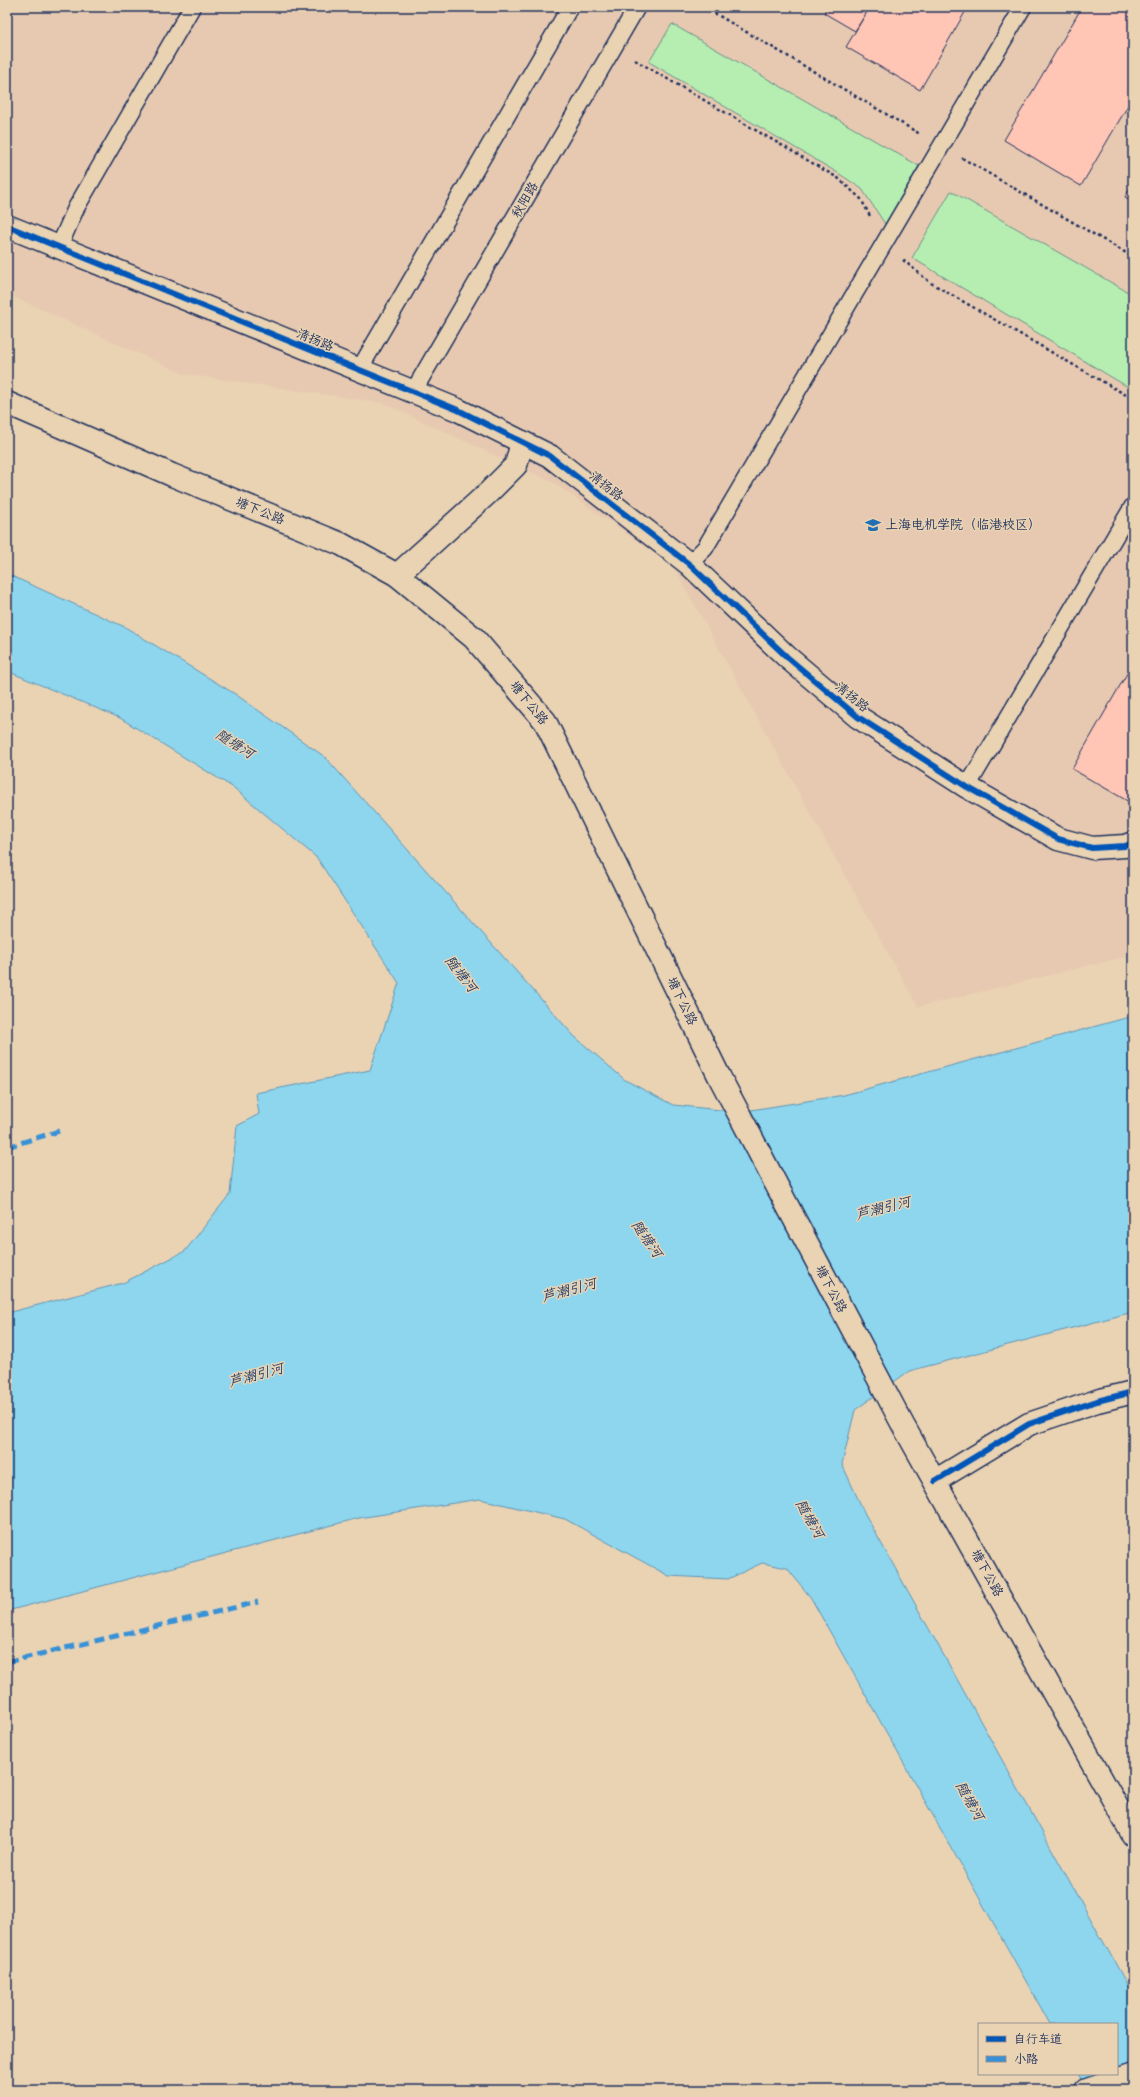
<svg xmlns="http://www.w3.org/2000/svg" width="1140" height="2097" font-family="Pangolin,'LXGW WenKai TC',sans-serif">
<rect width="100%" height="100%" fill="#ead3b3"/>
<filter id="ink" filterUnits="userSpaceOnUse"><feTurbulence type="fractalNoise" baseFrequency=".025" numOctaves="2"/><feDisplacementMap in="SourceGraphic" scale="8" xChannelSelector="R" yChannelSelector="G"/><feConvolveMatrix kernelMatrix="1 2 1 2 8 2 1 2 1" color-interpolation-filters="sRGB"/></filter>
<g filter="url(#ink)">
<!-- built -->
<polygon fill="#e7c9b1" points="7,7 1133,7 1133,955 918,1007 673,566 554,483 383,403 184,374 7,294"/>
<!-- green -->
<g fill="#b6eeb1" stroke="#688e88">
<polygon points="672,24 919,166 885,224 862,189 838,173 649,62"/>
<polygon points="951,191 1133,295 1133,390 912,258"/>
</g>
<!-- water -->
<polygon fill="#8dd6ee" stroke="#5f93b4" points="7,574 125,627 235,694 325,757 574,1036 625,1080 673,1105 739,1112 844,1095 1133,1016 1133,1312 909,1371 855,1410 842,1464 865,1514 1133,1995 1133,2090 1087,2090 1078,2074 1117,2074 1117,2024 1050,2024 811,1598 787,1568 762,1563 728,1579 669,1576 565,1519 480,1499 359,1518 7,1611 7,1313 123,1283 185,1251 230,1194 237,1126 259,1114 256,1093 370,1070 399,983 317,858 234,788 120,718 7,671"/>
<!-- building -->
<g fill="#ffc5b5" stroke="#1b2f5e">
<polygon points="827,7 870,7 855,31 824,13"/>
<polygon points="870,7 968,7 920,90 846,47"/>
<polygon points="1082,7 1133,7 1133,97 1081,186 1004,140"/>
<polygon points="1133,183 1133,202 1125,197"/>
<polygon points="1133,663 1133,799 1131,803 1072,769"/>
</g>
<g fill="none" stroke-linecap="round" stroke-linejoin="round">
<defs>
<g id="service">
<polyline points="59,247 76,208 192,7"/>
<polyline points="359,370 570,7"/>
<polyline points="413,392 637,7"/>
<polyline points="689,564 705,548 1023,7"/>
<polyline points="967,787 1133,506"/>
</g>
<g id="minor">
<polyline points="7,226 458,410 550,456 689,564 787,657 858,717 967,787 1058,839 1092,848 1125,846 1133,843"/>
<polyline points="397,575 488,493 516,465 522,442"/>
<polyline points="935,1481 1029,1424 1097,1401 1133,1392"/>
<polyline points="1086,2090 1133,2074"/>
</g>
<polyline id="secondary" points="7,403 172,475 341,544 397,575 474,638 545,721 720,1078 903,1425 1133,1835"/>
</defs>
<!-- service casing -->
<use href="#service" stroke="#1b2f5e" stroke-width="19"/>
<!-- minor casing -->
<use href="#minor" stroke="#1b2f5e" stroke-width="25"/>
<!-- secondary casing -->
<use href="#secondary" stroke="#1b2f5e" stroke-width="25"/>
<!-- path -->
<g stroke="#1b2f5e" stroke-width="2.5" stroke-dasharray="3 3" stroke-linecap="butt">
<polyline points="704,7 920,134"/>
<polyline points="635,60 838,178 861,199 870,216"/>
<polyline points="962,158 1133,257"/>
<polyline points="903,260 931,283 1133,399"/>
</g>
<!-- service -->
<use href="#service" stroke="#ead3b3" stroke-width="16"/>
<!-- minor -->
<use href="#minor" stroke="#ead3b3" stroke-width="22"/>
<!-- secondary -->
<use href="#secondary" stroke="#ead3b3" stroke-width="22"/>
<!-- quiet -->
<g stroke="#3891d7" stroke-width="5" stroke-dasharray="10 5" stroke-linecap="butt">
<polyline points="7,1147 59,1131"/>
<polyline points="7,1662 258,1602"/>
</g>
<defs>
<g id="cycleway">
<polyline points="7,226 458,410 550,456 689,564 787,657 858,717 967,787 1058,839 1092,848 1125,846 1133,843"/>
<polyline points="935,1481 1029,1424 1097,1401 1133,1392"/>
</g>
</defs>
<!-- cycleway casing -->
<use href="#cycleway" stroke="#ead3b3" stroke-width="8"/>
<!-- cycleway -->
<use href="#cycleway" stroke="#0057b8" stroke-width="6"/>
</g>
</g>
<!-- icons -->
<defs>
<symbol id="university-bare" viewBox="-9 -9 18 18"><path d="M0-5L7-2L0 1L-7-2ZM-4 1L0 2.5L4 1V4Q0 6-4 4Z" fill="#1f6fb2" stroke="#ead3b3" stroke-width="2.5" paint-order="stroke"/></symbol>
</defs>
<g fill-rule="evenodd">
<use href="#university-bare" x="862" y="514" width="22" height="22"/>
</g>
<g text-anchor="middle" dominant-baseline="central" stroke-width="3" stroke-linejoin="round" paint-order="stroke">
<!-- street labels -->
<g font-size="13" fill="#1b2f5e" stroke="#ead3b3">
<text transform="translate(525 200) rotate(-60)">秋阳路</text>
<text transform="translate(315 340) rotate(22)">清扬路</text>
<text transform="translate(606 486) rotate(38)">清扬路</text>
<text transform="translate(260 511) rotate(22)">塘下公路</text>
<text transform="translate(852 697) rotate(39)">清扬路</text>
<text transform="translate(529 703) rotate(51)">塘下公路</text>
<text transform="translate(682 1001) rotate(64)">塘下公路</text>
<text transform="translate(831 1289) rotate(62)">塘下公路</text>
<text transform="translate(987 1573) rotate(61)">塘下公路</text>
</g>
<!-- poi labels -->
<g font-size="13" fill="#1b2f5e" stroke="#ead3b3" text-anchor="start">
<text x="885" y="525">上海电机学院（临港校区）</text>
</g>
<!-- water labels -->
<g font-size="14" font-style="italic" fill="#26406c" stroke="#ead3b3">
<text transform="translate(235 744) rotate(32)">随塘河</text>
<text transform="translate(461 974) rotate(52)">随塘河</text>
<text transform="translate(883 1208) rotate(-14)">芦潮引河</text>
<text transform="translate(647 1239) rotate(55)">随塘河</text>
<text transform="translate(569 1290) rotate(-15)">芦潮引河</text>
<text transform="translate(256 1375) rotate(-15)">芦潮引河</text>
<text transform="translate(810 1519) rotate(60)">随塘河</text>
<text transform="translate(970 1801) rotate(60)">随塘河</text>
</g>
</g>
<!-- margin -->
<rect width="1140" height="2097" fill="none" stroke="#ead3b3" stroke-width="24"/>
<rect x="12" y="12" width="1116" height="2073" fill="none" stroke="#1b2f5e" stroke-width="1.5" filter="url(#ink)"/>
<!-- legend -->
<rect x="978" y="2023" width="140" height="52" fill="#ead3b3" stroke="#979191"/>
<rect x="986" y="2036" width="20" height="6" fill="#0057b8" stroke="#979191"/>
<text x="1014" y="2043" font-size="12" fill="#1b2f5e">自行车道</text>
<rect x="986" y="2056" width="20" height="6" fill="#3891d7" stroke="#979191"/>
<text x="1014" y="2063" font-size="12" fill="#1b2f5e">小路</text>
</svg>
